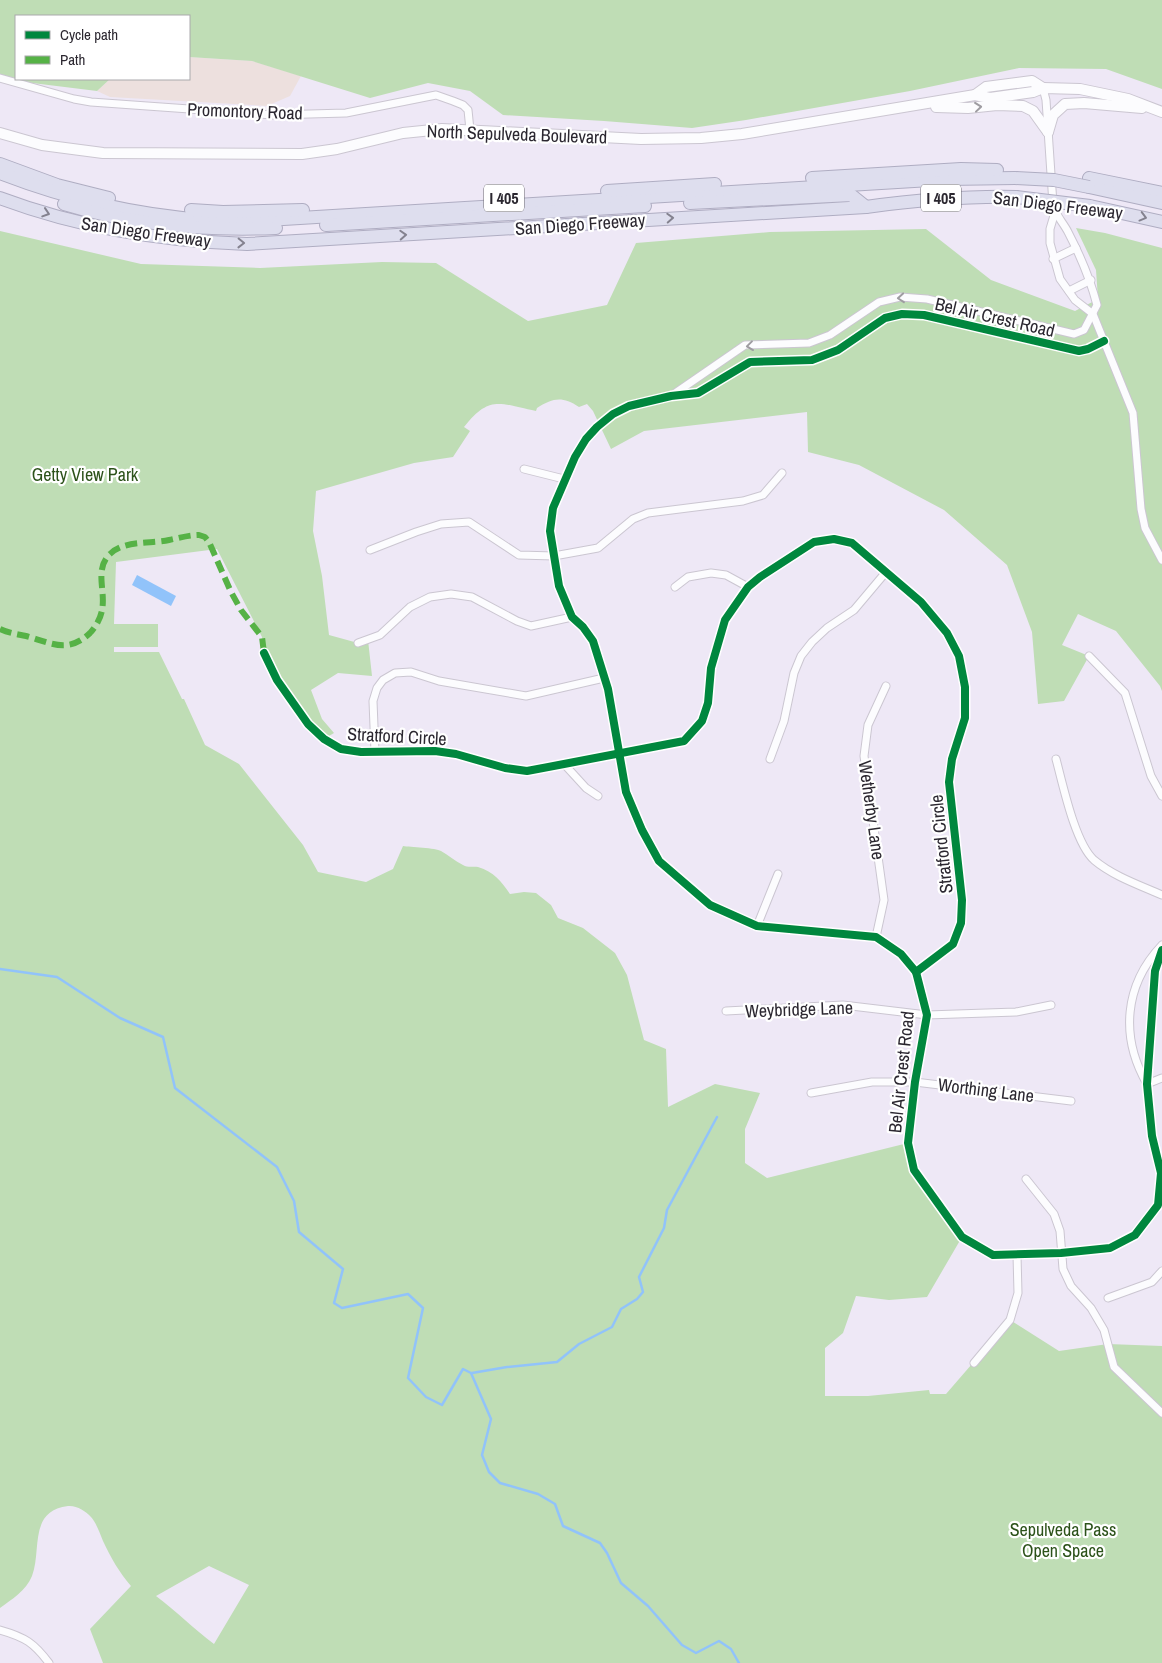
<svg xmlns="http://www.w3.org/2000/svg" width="1162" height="1663" font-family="'Archivo Narrow',sans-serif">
<rect width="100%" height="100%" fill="#eee8f6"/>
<!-- industrial -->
<polygon fill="#ede0de" points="189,57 252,61 301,76 290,96 267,106 110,97 97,91 110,79 189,79"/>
<!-- green -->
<g fill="#bfddb5" fill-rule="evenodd">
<polygon points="0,0 1162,0 1162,89 1106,69 1019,68 910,91 746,120 692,128 604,121 503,115 470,91 428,83 370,98 252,61 189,57 189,16 16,16 16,79 110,79 97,91 0,79"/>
<path d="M1076 228 1105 233 1162 248V691L1160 686 1116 631 1078 614 1062 645 1089 656 1064 701 1038 704 1032 632 1007 565 944 510 859 465 808 452 807 412 644 431 611 449 593 411 587 404 579 407C562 396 553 398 537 408L536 411C500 404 490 394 464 427L470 431 453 457 414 463 316 491 313 531 322 576 329 635 358 643 368 640 372 676 338 673 311 690 322 719 334 733 324 739 308 724 264 653 262 637 217 549 116 562 114 624H158V647H114V652H159L182 699H184L205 745 239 764 303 845 318 872 366 882 393 869 403 846C410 847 436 848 441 851 448 855 455 861 463 865 468 868 473 866 478 867 494 872 501 881 510 894L524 892 536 893 551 905 558 918 583 928 615 953 627 975 644 1040 666 1049 668 1107 715 1084 760 1093 745 1129V1163L767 1178 908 1143 914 1170 962 1237 927 1297 889 1300 856 1296 843 1333 825 1348V1396H868L929 1390 930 1394H946L1010 1320 1059 1351 1108 1344 1162 1346V1663H103L90 1629 131 1586C119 1572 111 1558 103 1541 100 1534 97 1524 91 1517 86 1511 76 1505 68 1506 28 1511 42 1550 32 1576 26 1591 12 1599 0 1608V231L141 264 260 268 382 262 436 263 528 321 607 305 636 243 770 232 926 229 991 280 1075 311 1098 299 1096 270ZM209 1566 249 1585 214 1644C194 1629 176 1611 156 1596Z"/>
</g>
<!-- water -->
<polygon fill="#91c3fa" points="137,575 176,596 171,606 132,585"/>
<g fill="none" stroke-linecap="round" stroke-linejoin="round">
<!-- stream -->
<g stroke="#91c3fa" stroke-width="2.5">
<polyline points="0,969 57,977 120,1018 163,1037 175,1088 277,1167 294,1201 299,1232 343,1269 334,1303 342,1308 408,1294 423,1308 408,1378 426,1397 442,1405 463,1369 471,1373 491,1419 482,1455 489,1472 500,1483 538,1494 555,1504 563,1526 600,1543 607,1553 621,1583 648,1606 682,1645 696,1653 719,1641 731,1649 739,1663"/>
<polyline points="472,1373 507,1367 557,1362 579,1344 612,1327 621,1309 637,1299 643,1292 639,1277 664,1228 667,1210 717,1117"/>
</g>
<defs>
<g id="minor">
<polyline points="0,78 74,99 91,102 273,115 346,113 436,95 453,101 463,105 468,110 470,130"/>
<polyline points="1055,212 1050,229 1050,243 1060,279 1075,300 1093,314 1133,413 1141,509 1145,528 1162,560"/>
<polyline points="1053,259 1076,248"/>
<polyline points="1069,291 1091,280"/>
<polyline points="1104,341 1088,349 1079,351 924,315 902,314 885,318 838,350 812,360 750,362 698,393 671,396 629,406 613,414 597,427 586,439 575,457 553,508 550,531 559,586 572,617 583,627 593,641 608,689 626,792 642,830 659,861 710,905 757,926 876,937 901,954 916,972 927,1015 915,1082 908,1143 914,1170 962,1237 993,1255 1061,1253 1110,1248 1135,1235 1158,1205 1161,1173 1152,1136 1147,1084 1155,971 1162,950"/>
<path d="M671 396 745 345 809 343 830 335 879 302 900 297 927 299 1074 334 1084 330 1097 305C1090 278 1081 257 1068 232 1063 222 1055 215 1053 204L1046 100 1043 88"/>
<polyline points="524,469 564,479"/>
<polyline points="370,550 416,532 441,524 469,522 519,555 554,556 598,548 633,519 648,513 743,501 763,495 782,473"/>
<polyline points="675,587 688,577 711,573 726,575 748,587"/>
<polyline points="358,643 380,635 410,607 430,597 451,594 472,597 517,621 531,626 572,617"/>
<polyline points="264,653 277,680 308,724 324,739 341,749 361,752 435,751 456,754 505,768 527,771 564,764 684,741 702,721 708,703 711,668 725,620 748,587 760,577 814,542 834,539 852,543 921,602 947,633 959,656 965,687 965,718 952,759 949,782 962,900 961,923 953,944 916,972"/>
<polyline points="1089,656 1125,693 1151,776 1162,796"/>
<polyline points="375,752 373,701 377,688 383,680 395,673 411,672 439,681 526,696 604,678"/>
<polyline points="770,759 784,721 794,673 801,656 812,642 827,628 854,610 886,572"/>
<path d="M1056 759C1063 785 1075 843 1094 860 1113 876 1139 885 1162 895"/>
<polyline points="564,764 586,788 598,796"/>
<polyline points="757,926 778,874"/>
<polyline points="876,937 884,900 864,756 868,725 886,686"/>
<path d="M1162 945C1124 985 1120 1037 1147 1084L1162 1078"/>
<polyline points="726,1011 843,1005 927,1015 1016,1012 1051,1005"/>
<polyline points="811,1093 872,1082 915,1082 1071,1101"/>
<polyline points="1026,1179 1054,1214 1060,1231 1063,1269 1071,1286 1091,1308 1104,1330 1114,1367 1162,1413"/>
<polyline points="1108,1298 1152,1282 1162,1271"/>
<polyline points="974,1363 1010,1320 1018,1293 1017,1255"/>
<path d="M0 1630C25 1637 34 1643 49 1663"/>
</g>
<g id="secondary">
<polyline points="975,95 986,87 1032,81 1043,88"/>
<polyline points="936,107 968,108 997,105 1023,106 1033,111 1048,132"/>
<polyline points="1048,132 1053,115 1065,104 1084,103 1142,108"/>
<polyline points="0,133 42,145 103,153 302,154 337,149 403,133 442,129 641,139 701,138 742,134 975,95 990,98 1033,92 1043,88 1080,89 1128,99 1162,112"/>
</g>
<g id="motorway">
<polyline points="0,164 57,185 109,198"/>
<path d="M0 173C67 199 135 215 206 220 226 221 247 220 267 220L947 179 1015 178"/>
<polyline points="812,178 961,169 997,170"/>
<polyline points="1089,178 1162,193"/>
<polyline points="1089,187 1162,203"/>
<polyline points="607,191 715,184"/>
<path d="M0 198C80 228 162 241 247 244L866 207C917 200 964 196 1016 197"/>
<polyline points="690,203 851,195 866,207"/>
<path d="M64 204C133 225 204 231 276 228"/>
<polyline points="1090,206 1162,222"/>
<polyline points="191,210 223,212 303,210"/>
<polyline points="326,225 645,206"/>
</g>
</defs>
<!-- minor casing -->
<use href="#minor" stroke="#cbc6d1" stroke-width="9"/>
<!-- secondary casing -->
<use href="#secondary" stroke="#cbc6d1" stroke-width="12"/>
<!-- motorway casing -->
<use href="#motorway" stroke="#afadc2" stroke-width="14"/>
<!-- minor -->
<use href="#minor" stroke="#fcfcfe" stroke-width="7"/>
<!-- secondary -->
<use href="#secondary" stroke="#fcfcfe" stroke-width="10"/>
<!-- motorway -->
<use href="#motorway" stroke="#dedeee" stroke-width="12"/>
<defs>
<g id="motorway-bridge">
<polyline points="1015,178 1054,180 1089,187"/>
<polyline points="1016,197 1090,206"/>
</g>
</defs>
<!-- motorway-bridge casing -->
<use href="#motorway-bridge" stroke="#afadc2" stroke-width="14" stroke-linecap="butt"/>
<!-- motorway-bridge -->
<use href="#motorway-bridge" stroke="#dedeee" stroke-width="12"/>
<!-- quiet -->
<path stroke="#56b246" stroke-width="6" stroke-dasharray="12 6" stroke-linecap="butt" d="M0 629C8 633 17 634 26 636 51 643 68 654 90 633 96 627 101 617 102 610 106 591 94 569 110 554 124 540 151 544 169 540 179 538 189 535 199 535L205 537 209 542 231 592 241 610 262 637 264 653"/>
<defs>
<g id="cycleway">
<polyline points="1104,341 1088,349 1079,351 924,315 902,314 885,318 838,350 812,360 750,362 698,393 671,396 629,406 613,414 597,427 586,439 575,457 553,508 550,531 559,586 572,617 583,627 593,641 608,689 626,792 642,830 659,861 710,905 757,926 876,937 901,954 916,972 927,1015 915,1082 908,1143 914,1170 962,1237 993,1255 1061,1253 1110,1248 1135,1235 1158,1205 1161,1173 1152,1136 1147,1084 1155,971 1162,950"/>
<polyline points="264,653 277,680 308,724 324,739 341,749 361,752 435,751 456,754 505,768 527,771 564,764 684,741 702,721 708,703 711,668 725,620 748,587 760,577 814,542 834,539 852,543 921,602 947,633 959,656 965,687 965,718 952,759 949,782 962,900 961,923 953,944 916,972"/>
</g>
</defs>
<!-- cycleway casing -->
<use href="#cycleway" stroke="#fff" stroke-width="11"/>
<!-- cycleway -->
<use href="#cycleway" stroke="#00873e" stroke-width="8"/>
</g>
<!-- one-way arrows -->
<defs><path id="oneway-chevron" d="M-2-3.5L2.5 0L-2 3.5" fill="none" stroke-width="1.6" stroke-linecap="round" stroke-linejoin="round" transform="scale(1.25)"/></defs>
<g stroke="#9e9ca1">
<use href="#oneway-chevron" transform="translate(978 107) rotate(-6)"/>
<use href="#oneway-chevron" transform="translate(901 298) rotate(175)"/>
<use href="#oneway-chevron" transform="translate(750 346) rotate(173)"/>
</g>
<g stroke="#84828f">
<use href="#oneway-chevron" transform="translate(46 213) rotate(18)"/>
<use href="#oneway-chevron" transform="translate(1143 217) rotate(15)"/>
<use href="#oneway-chevron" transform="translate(670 218) rotate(-3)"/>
<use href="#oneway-chevron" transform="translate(403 235) rotate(-3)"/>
<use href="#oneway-chevron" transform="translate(241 243) rotate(1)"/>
</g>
<g text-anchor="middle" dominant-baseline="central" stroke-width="4.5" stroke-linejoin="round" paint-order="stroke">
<!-- shield labels -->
<g fill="#fff" stroke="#6b686e" stroke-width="1">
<rect x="484" y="184.5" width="40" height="27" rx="4"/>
<rect x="921" y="184.5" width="40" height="27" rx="4"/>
</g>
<g font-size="16" font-weight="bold" fill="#2b2730">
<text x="504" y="198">I 405</text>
<text x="941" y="198">I 405</text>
</g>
<!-- street labels -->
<g font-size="18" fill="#2b2730" stroke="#fff">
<text transform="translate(245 111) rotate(2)">Promontory Road</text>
<text transform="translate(517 134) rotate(2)">North Sepulveda Boulevard</text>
<text transform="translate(1058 205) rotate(7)">San Diego Freeway</text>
<text transform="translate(580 224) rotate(-4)">San Diego Freeway</text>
<text transform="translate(146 232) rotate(8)">San Diego Freeway</text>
<text transform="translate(995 317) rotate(13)">Bel Air Crest Road</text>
<text transform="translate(397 736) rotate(3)">Stratford Circle</text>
<text transform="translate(872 810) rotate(82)">Wetherby Lane</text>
<text transform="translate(941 844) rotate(-96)">Stratford Circle</text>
<text transform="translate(799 1009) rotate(-2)">Weybridge Lane</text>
<text transform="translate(901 1072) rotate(-84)">Bel Air Crest Road</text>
<text transform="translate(986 1090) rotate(7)">Worthing Lane</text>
</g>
<!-- park labels -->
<g font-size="18" fill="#2c521a" stroke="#fff">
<text x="85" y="474">Getty View Park</text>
<text x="1063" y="1529">Sepulveda Pass<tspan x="1063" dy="21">Open Space</tspan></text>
</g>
</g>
<!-- legend -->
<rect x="15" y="15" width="175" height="65" fill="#ffffff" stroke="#aaa9ac"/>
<rect x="25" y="31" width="25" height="8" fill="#00873e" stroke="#aaa9ac"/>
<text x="60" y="40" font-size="15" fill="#2b2730">Cycle path</text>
<rect x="25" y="56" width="25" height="8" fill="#56b246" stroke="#aaa9ac"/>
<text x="60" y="65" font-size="15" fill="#2b2730">Path</text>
</svg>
